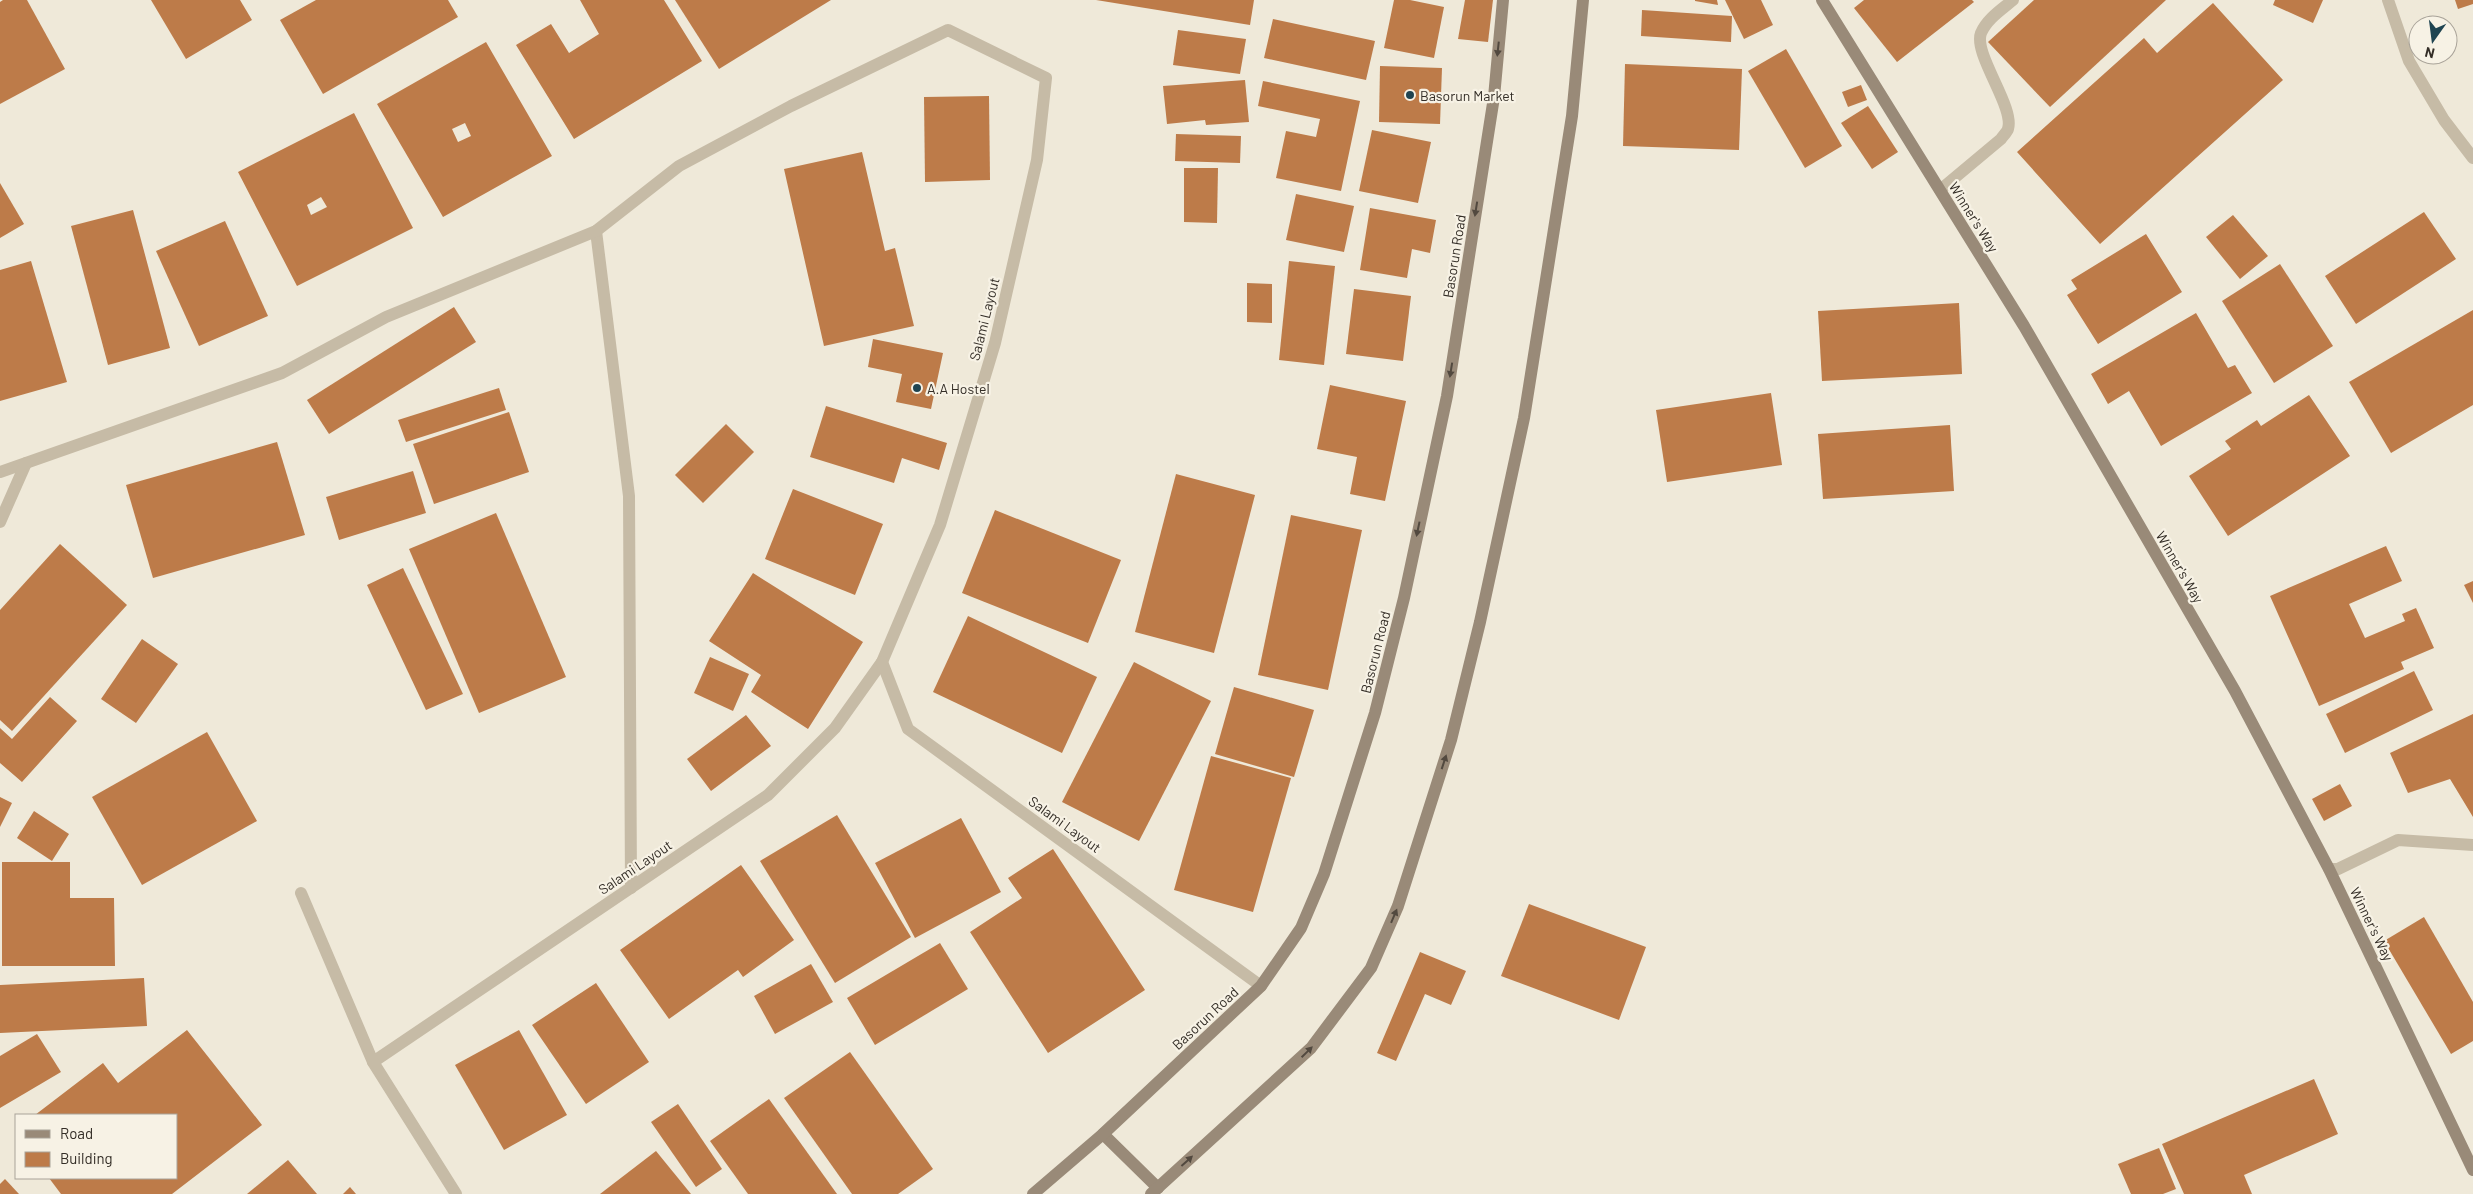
<svg xmlns="http://www.w3.org/2000/svg" width="2473" height="1194" font-family="Barlow,sans-serif">
<rect width="100%" height="100%" fill="#efe9d9"/>
<!-- building -->
<g fill="#bd7b49" fill-rule="evenodd">
<polygon points="3,0 27,0 65,69 0,104 0,2"/>
<polygon points="151,0 240,0 252,20 186,59"/>
<polygon points="316,0 448,0 458,17 323,94 280,20"/>
<polygon points="580,0 664,0 702,61 574,139 516,45 551,24 569,53 599,34"/>
<polygon points="675,0 831,0 719,69"/>
<polygon points="1096,0 1254,0 1250,25"/>
<polygon points="1394,0 1410,0 1444,7 1434,58 1384,48"/>
<polygon points="1465,0 1493,0 1488,42 1458,39"/>
<polygon points="1695,0 1717,0 1718,5 1695,1"/>
<polygon points="1725,0 1761,0 1773,25 1744,39"/>
<polygon points="1864,0 1972,0 1974,2 1897,62 1854,8"/>
<polygon points="2034,0 2166,0 2050,107 1988,42"/>
<polygon points="2275,0 2323,0 2313,23 2273,5"/>
<polygon points="2455,0 2473,0 2473,4 2458,9"/>
<polygon points="2213,3 2283,80 2100,244 2017,152 2144,38 2157,53"/>
<polygon points="1642,10 1732,16 1731,42 1641,36"/>
<polygon points="1273,19 1375,41 1366,80 1264,58"/>
<polygon points="1178,30 1246,39 1240,74 1173,65"/>
<path d="M486 42 552 156 443 217 377 104ZM465 123 471 136 458 142 452 129Z"/>
<polygon points="1786,49 1842,146 1805,168 1748,71"/>
<polygon points="1625,64 1742,69 1739,150 1623,146"/>
<polygon points="1380,66 1442,68 1440,124 1379,122"/>
<polygon points="1245,80 1249,122 1206,125 1205,120 1167,124 1163,86"/>
<polygon points="1263,81 1360,101 1341,191 1276,178 1286,131 1316,137 1320,119 1258,106"/>
<polygon points="1861,85 1867,100 1848,107 1842,92"/>
<polygon points="989,96 990,180 925,182 924,97"/>
<polygon points="1868,106 1898,152 1872,169 1841,123"/>
<path d="M354 113 413 228 297 286 238 172ZM321 197 327 207 311 215 307 205Z"/>
<polygon points="1372,130 1431,142 1418,203 1359,191"/>
<polygon points="1176,134 1241,136 1240,163 1175,161"/>
<polygon points="862,152 885,251 895,248 914,326 824,346 784,169"/>
<polygon points="1184,168 1218,168 1217,223 1184,222"/>
<polygon points="0,183 24,224 0,238"/>
<polygon points="1296,194 1354,206 1344,252 1286,240"/>
<polygon points="1370,208 1436,220 1430,253 1412,249 1407,278 1360,270"/>
<polygon points="133,210 170,348 108,365 71,226"/>
<polygon points="2424,212 2456,259 2356,324 2325,276"/>
<polygon points="2233,215 2268,256 2240,279 2206,237"/>
<polygon points="225,221 268,316 199,346 156,251"/>
<polygon points="2146,234 2182,292 2098,344 2067,295 2077,289 2071,280"/>
<polygon points="31,261 67,382 0,401 0,270"/>
<polygon points="1289,261 1335,266 1324,365 1279,360"/>
<polygon points="2280,264 2333,346 2274,383 2222,301"/>
<polygon points="1247,283 1272,284 1272,323 1247,322"/>
<polygon points="1354,289 1411,296 1403,361 1346,354"/>
<polygon points="1959,303 1962,374 1822,381 1818,311"/>
<polygon points="454,307 476,342 329,434 307,400"/>
<polygon points="2473,310 2473,405 2391,453 2349,382"/>
<polygon points="2196,313 2228,368 2235,365 2252,393 2161,446 2129,391 2108,404 2091,374"/>
<polygon points="873,339 943,353 931,409 896,402 902,374 868,367"/>
<polygon points="1330,385 1406,401 1385,501 1350,494 1357,457 1317,449"/>
<polygon points="499,388 506,410 406,442 398,420"/>
<polygon points="1771,393 1782,465 1667,482 1656,410"/>
<polygon points="2309,395 2350,456 2228,536 2189,476 2231,449 2225,441 2257,420 2261,426"/>
<polygon points="826,406 947,443 939,470 902,458 894,483 810,457"/>
<polygon points="509,412 529,472 434,504 413,444"/>
<polygon points="726,424 754,452 703,503 675,475"/>
<polygon points="1950,425 1954,491 1823,499 1818,434"/>
<polygon points="277,442 305,535 153,578 126,485"/>
<polygon points="413,471 426,513 339,540 326,497"/>
<polygon points="1176,474 1255,495 1214,653 1135,632"/>
<polygon points="793,489 883,524 855,595 765,559"/>
<polygon points="995,510 1121,560 1088,643 962,593"/>
<polygon points="496,513 566,677 479,713 409,549"/>
<polygon points="1291,515 1362,530 1328,690 1258,675"/>
<polygon points="60,544 127,605 12,731 0,720 0,610"/>
<polygon points="2386,546 2402,581 2349,604 2365,638 2405,621 2402,614 2416,608 2434,648 2401,662 2404,669 2319,706 2270,596"/>
<polygon points="403,568 463,694 426,710 367,585"/>
<polygon points="753,573 863,642 808,729 751,692 761,675 709,641"/>
<polygon points="2473,581 2473,603 2464,585"/>
<polygon points="968,616 1097,677 1062,753 933,692"/>
<polygon points="142,639 178,664 136,723 101,699"/>
<polygon points="710,657 749,674 733,711 694,693"/>
<polygon points="1134,662 1211,701 1139,841 1062,802"/>
<polygon points="2414,671 2433,710 2345,753 2326,714"/>
<polygon points="1234,687 1314,710 1294,777 1215,754"/>
<polygon points="50,697 77,721 22,782 0,763 0,728 12,739"/>
<polygon points="2473,714 2473,817 2450,779 2408,793 2390,753"/>
<polygon points="746,715 771,746 711,791 687,759"/>
<polygon points="207,732 257,821 142,885 92,797"/>
<polygon points="1211,756 1291,778 1253,912 1174,890"/>
<polygon points="2340,784 2352,806 2324,821 2312,799"/>
<polygon points="0,797 12,803 0,827"/>
<polygon points="34,811 69,834 52,861 17,838"/>
<polygon points="837,815 911,937 835,983 760,861"/>
<polygon points="961,818 1001,892 915,938 875,863"/>
<polygon points="1053,849 1145,990 1048,1053 970,932 1022,898 1008,878"/>
<polygon points="2,862 70,862 70,898 114,898 115,966 2,966"/>
<polygon points="741,865 794,940 743,977 738,970 669,1019 620,950"/>
<polygon points="1529,904 1646,947 1619,1020 1501,976"/>
<polygon points="2424,917 2473,1002 2473,1041 2451,1054 2384,941"/>
<polygon points="940,943 968,989 875,1045 847,998"/>
<polygon points="1420,952 1466,971 1451,1005 1425,994 1396,1061 1377,1053"/>
<polygon points="811,964 833,1002 775,1034 754,996"/>
<polygon points="144,978 147,1026 0,1033 0,985"/>
<polygon points="596,983 649,1062 586,1104 532,1025"/>
<polygon points="187,1030 262,1125 172,1194 61,1194 49,1178 176,1178 176,1115 35,1115 103,1063 118,1083"/>
<polygon points="519,1030 567,1115 504,1150 455,1065"/>
<polygon points="37,1034 61,1072 0,1108 0,1056"/>
<polygon points="850,1052 933,1169 898,1194 852,1194 784,1098"/>
<polygon points="2314,1079 2338,1134 2244,1175 2252,1194 2184,1194 2162,1144"/>
<polygon points="769,1099 837,1194 748,1194 710,1141"/>
<polygon points="678,1104 722,1169 696,1187 651,1122"/>
<polygon points="2159,1148 2176,1189 2163,1194 2131,1194 2118,1164"/>
<polygon points="656,1151 691,1194 600,1194"/>
<polygon points="288,1160 317,1194 247,1194"/>
<polygon points="5,1179 19,1194 0,1194 0,1184"/>
<polygon points="350,1187 356,1194 343,1194"/>
</g>
<g fill="none" stroke-linecap="round" stroke-linejoin="round">
<!-- lane -->
<g stroke="#c6bba6" stroke-width="12">
<path d="M1940 190 2001 139C2003 136 2007 132 2008 129 2015 107 1973 54 1981 33 1987 19 2001 10 2013 0"/>
<polyline points="2329,869 2338,869 2398,840 2473,845"/>
</g>
<!-- street -->
<g stroke="#c6bba6" stroke-width="12">
<polyline points="2388,0 2409,61 2444,120 2473,158"/>
<polyline points="596,231 629,496 631,888"/>
<polyline points="0,472 282,373 386,317 596,231 679,166 791,106 948,30 1046,78 1037,160 995,343 940,525 882,662 835,728 768,795 373,1062"/>
<polyline points="0,522 26,463"/>
<polyline points="882,662 908,729 1261,986"/>
<polyline points="301,893 373,1062 456,1194"/>
</g>
<!-- secondary -->
<g stroke="#998a78" stroke-width="12">
<polyline points="1822,0 2024,326 2235,691 2329,869 2473,1170"/>
<polyline points="1103,1134 1158,1188"/>
<polyline points="1033,1194 1103,1134 1261,986 1301,928 1324,874 1375,713 1404,598 1447,396 1494,97 1503,0"/>
<polyline points="1151,1194 1311,1048 1371,968 1398,906 1451,740 1480,622 1524,418 1572,116 1583,0"/>
</g>
</g>
<!-- one-way arrows -->
<defs><path id="oneway-solid" d="M-6-.8H1V-3.2L6.5 0L1 3.2V.8H-6Z" transform="scale(1.25)"/></defs>
<g fill="#52493f">
<use href="#oneway-solid" transform="translate(1498 49) rotate(96)"/>
<use href="#oneway-solid" transform="translate(1476 209) rotate(99)"/>
<use href="#oneway-solid" transform="translate(1451 370) rotate(99)"/>
<use href="#oneway-solid" transform="translate(1418 529) rotate(102)"/>
<use href="#oneway-solid" transform="translate(1444 762) rotate(-72)"/>
<use href="#oneway-solid" transform="translate(1394 916) rotate(-67)"/>
<use href="#oneway-solid" transform="translate(1307 1052) rotate(-44)"/>
<use href="#oneway-solid" transform="translate(1187 1161) rotate(-42)"/>
</g>
<!-- markers -->
<g fill="#1f4451" stroke="#f7f2e5" stroke-width="2">
<circle cx="1410" cy="95" r="5"/>
<circle cx="917" cy="388" r="5"/>
</g>
<g text-anchor="middle" dominant-baseline="central" stroke-width="4.5" stroke-linejoin="round" paint-order="stroke">
<!-- poi labels -->
<g font-size="14" fill="#332d26" stroke="#f7f2e5" text-anchor="start">
<text x="1420" y="95">Basorun Market</text>
<text x="927" y="388">A.A Hostel</text>
</g>
<!-- street labels -->
<g font-size="14" fill="#332d26" stroke="#f7f2e5">
<text transform="translate(1974 217) rotate(58)">Winner's Way</text>
<text transform="translate(1454 256) rotate(-81)">Basorun Road</text>
<text transform="translate(984 319) rotate(-76)">Salami Layout</text>
<text transform="translate(2180 567) rotate(60)">Winner's Way</text>
<text transform="translate(1375 652) rotate(-76)">Basorun Road</text>
<text transform="translate(1065 824) rotate(36)">Salami Layout</text>
<text transform="translate(635 867) rotate(-34)">Salami Layout</text>
<text transform="translate(2372 924) rotate(64)">Winner's Way</text>
<text transform="translate(1205 1018) rotate(-43)">Basorun Road</text>
</g>
</g>
<!-- legend -->
<rect x="15" y="1114" width="162" height="65" fill="#f7f2e5" stroke="#a9a399"/>
<rect x="25" y="1130" width="25" height="8" fill="#998a78" stroke="#a9a399"/>
<text x="60" y="1139" font-size="15" fill="#332d26">Road</text>
<rect x="25" y="1152" width="25" height="15" fill="#bd7b49" stroke="#a9a399"/>
<text x="60" y="1164" font-size="15" fill="#332d26">Building</text>
<!-- north arrow -->
<g transform="translate(2433 40) rotate(194)"><circle r="24" fill="#f7f2e5" stroke="#a9a399"/>
<path d="M0-4L9 19L0 12L-9 19Z" fill="#1f4451"/>
<text y="-8" font-size="14" font-weight="bold" text-anchor="middle" fill="#332d26">N</text>
</g>
</svg>
